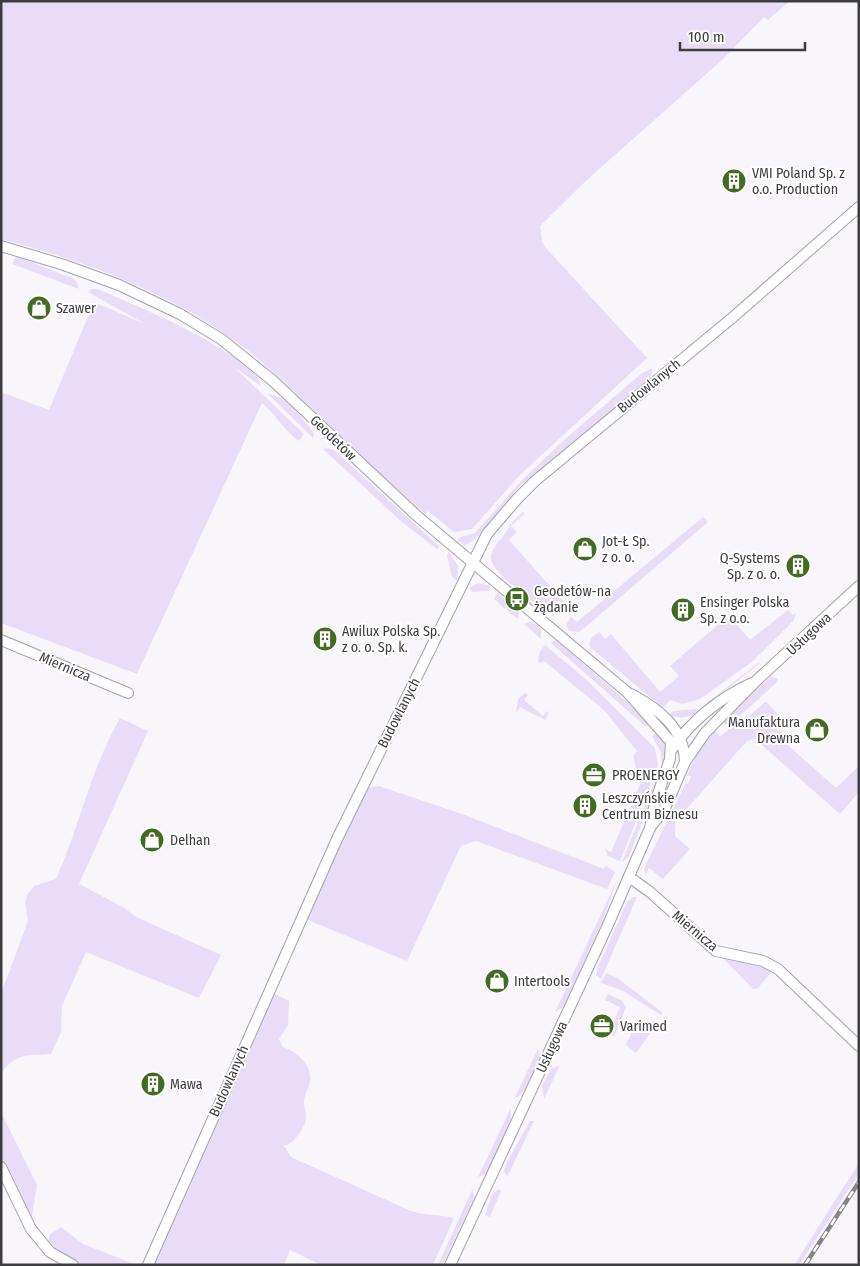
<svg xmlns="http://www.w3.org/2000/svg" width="860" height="1266" font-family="'Fira Sans Condensed',sans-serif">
<rect width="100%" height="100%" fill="#f9f6fb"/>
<!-- green -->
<g fill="#e9dcf7">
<path d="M1 1H790L768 20 764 17 721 61 589 178 540 226 542 242 546 248 647 358 520 475 472 529 454 532 428 511 425 514C386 480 349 443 311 408 290 388 269 367 246 349 174 294 88 262 1 239Z"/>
<polygon points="16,256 72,278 76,281 79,289 12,264"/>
<path d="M92 289H97C129 302 254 354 261 386L234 367 304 434 299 441C284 431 276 414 262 403L137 674 1 623V392L49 410 94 302 145 324 88 292Z"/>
<path d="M653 368 650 380 521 485C510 497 477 543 465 545L457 540 461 537 475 533 522 480 565 439 642 373Z"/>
<path d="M268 394C286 395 305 421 314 434L313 438Z"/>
<polygon points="328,448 334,450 440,547 437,549 402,522 323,449"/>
<path d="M524 512 525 513 511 526 517 532 509 540 565 603 561 611 552 614C539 607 491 573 491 558 491 550 499 541 504 535 509 527 515 517 524 512Z"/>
<polygon points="703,517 708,522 589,624 579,632 569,631 566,625 571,617 577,622"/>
<polygon points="449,552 458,566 457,580 452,577 447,556"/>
<polygon points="478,583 490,586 488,591 473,592 469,588"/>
<polygon points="498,592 509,604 505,609 494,599"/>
<polygon points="510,605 519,611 518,619 506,610"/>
<polygon points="788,610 793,615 796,613 794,620 753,661 700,699 682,704 670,700 663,708 591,648 589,644 592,637 599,632 605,639 611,634 660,692 679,676 670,666 729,615 750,640"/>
<polygon points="531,621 541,629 541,639 524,624"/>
<polygon points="553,641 557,641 623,698 649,724 646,727 551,643"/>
<polygon points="545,645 588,681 655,748 658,765 620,861 608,856 605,849 611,852 643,778 638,775 633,756 637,751 604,710 544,661 541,663 538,662 539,653"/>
<polygon points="761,662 707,705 706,704 758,663"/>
<polygon points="771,676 778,679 775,684 735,720 725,725 722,721"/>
<polygon points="525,693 528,695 524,700 543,716 547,711 549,713 545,720 520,707 516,713 518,699"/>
<path d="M766 701 780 717 774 727 783 735 781 739 836 788 859 766V792L840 814 755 739 747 741 675 822V836L690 849 663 879 649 868 646 875 644 869 649 858 686 783 688 784 691 776H687C693 758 704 745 715 731L720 737 736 723 739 725Z"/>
<path d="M696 709 699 712C689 718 680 719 669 715L673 711Z"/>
<path d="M120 718 148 731 79 884 123 907 136 917 221 955 199 998 86 952 62 1006 61 1032 51 1054C29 1056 15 1052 1 1074V994L28 921 25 903 27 895 34 886 56 879C80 825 90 771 120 718Z"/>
<polygon points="657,731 665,745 665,766 662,767 661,752 652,736"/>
<polygon points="657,775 660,776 629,856 622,862"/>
<polygon points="379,786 462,814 604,869 606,866 615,872 607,889 476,841 461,846 407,961 303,918 363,789"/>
<polygon points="618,878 602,923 563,1007 555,1012"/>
<polygon points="633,897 637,897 601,979 596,975 598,967 627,902"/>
<polygon points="716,951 775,967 758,988 753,989"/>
<polygon points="606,973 616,977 663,1013 661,1015 623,991 601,983"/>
<path d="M269 991 289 1001 288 1025 279 1039 283 1047C297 1052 312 1064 310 1081 309 1088 305 1093 304 1100 303 1106 307 1113 306 1119 304 1129 294 1143 284 1146L291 1157 411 1211C426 1216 439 1214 454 1218L433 1265H321L290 1250 284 1265H148Z"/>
<polygon points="608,994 621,1000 626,1007 614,1037 609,1034 620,1007 605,1000"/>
<polygon points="638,1018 653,1029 636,1053 626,1045"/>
<path d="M538 1049 540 1053C537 1068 528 1092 514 1099Z"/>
<polygon points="560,1065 544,1099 542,1086 551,1069"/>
<polygon points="511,1108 511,1120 489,1169 484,1175 478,1177"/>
<polygon points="1,1112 37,1185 32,1216 27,1220 1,1167"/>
<polygon points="530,1121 534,1121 507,1177 504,1171 506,1164"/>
<polygon points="859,1163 859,1174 851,1186 799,1265 794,1265"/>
<polygon points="473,1188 474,1198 444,1262 438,1265"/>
<polygon points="499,1189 501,1191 490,1217 485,1215 492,1194"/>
<polygon points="61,1227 83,1244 137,1265 73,1265 47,1248 50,1234"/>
</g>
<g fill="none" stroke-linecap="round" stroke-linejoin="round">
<defs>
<g id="minor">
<polyline points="1,246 64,265 119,285 180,314 221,339 272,380 416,515 627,692 671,742 670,759 655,803 650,828 607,927 450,1265"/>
<polyline points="1,640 128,693"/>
<path d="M631 694C659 709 684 728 685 762"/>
<path d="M672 749C692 720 720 698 752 683"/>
<polyline points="652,825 665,808 685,762 705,733 757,680 859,586"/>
<polyline points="629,877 650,892 716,951 763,961 778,969 859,1046"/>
<polyline points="1,1167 31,1229 50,1252 73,1265"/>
<polyline points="148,1265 337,839 487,534 517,499 535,481 732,318 859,207"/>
</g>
</defs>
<!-- minor casing -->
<use href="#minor" stroke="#a4a2a6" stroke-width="12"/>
<!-- minor -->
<use href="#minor" stroke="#fff" stroke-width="10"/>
<defs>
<polyline id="rail" points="805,1265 859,1182"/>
</defs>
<!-- rail casing -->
<use href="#rail" stroke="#868487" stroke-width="4.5"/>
<!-- rail -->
<use href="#rail" stroke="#fff" stroke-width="2.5" stroke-dasharray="8" stroke-linecap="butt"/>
</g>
<!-- icons -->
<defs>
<symbol id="building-disc" viewBox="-11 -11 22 22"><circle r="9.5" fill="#446a24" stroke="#fff"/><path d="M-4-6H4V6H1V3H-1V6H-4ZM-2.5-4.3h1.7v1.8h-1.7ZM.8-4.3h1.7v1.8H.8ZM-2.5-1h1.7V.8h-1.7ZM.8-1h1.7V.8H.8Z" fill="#fff"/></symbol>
<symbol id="shop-disc" viewBox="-11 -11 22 22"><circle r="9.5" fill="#446a24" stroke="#fff"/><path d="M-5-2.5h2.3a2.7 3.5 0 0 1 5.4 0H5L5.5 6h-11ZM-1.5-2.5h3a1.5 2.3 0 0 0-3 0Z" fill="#fff"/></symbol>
<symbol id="bus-disc" viewBox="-11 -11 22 22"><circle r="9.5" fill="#446a24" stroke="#fff"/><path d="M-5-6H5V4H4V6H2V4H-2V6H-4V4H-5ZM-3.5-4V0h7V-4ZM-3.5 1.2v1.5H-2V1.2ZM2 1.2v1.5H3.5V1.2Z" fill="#fff"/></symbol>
<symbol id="office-disc" viewBox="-11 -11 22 22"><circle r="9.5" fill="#446a24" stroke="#fff"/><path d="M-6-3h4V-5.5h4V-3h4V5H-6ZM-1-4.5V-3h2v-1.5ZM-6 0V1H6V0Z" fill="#fff"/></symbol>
</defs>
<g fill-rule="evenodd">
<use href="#building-disc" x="720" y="167" width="28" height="28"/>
<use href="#shop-disc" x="25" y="294" width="28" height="28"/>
<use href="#shop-disc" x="571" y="535" width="28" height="28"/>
<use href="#building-disc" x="784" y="552" width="28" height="28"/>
<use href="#bus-disc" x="503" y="585" width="28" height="28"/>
<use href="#building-disc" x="669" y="596" width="28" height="28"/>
<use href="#building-disc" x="311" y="625" width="28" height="28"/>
<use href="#shop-disc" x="803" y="716" width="28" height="28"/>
<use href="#office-disc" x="580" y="761" width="28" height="28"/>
<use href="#building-disc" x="571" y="792" width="28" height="28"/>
<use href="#shop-disc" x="138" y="826" width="28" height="28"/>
<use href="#shop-disc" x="483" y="967" width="28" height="28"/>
<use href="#office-disc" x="588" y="1012" width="28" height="28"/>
<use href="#building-disc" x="139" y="1070" width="28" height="28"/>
</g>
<g text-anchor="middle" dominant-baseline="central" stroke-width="4" stroke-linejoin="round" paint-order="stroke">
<!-- poi labels -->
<g font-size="14" fill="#3d3c3e" stroke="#fff" text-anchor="start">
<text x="752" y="173">VMI Poland Sp. z<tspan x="752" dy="16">o.o. Production</tspan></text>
<text x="56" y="308">Szawer</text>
<text x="602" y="541">Jot-Ł Sp.<tspan x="602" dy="16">z o. o.</tspan></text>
<text x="780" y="558" text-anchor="end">Q-Systems<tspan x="780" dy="16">Sp. z o. o.</tspan></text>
<text x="534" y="591">Geodetów-na<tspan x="534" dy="16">żądanie</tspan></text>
<text x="700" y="602">Ensinger Polska<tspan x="700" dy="16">Sp. z o.o.</tspan></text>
<text x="342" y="631">Awilux Polska Sp.<tspan x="342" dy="16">z o. o. Sp. k.</tspan></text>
<text x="800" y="722" text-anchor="end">Manufaktura<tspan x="800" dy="16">Drewna</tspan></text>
<text x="612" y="775">PROENERGY</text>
<text x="602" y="798">Leszczyńskie<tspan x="602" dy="16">Centrum Biznesu</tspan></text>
<text x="170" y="840">Delhan</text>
<text x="514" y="981">Intertools</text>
<text x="620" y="1026">Varimed</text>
<text x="170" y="1084">Mawa</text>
</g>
<!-- street labels -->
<g font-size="14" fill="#3d3c3e" stroke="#fff">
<text transform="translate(649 386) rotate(-39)">Budowlanych</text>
<text transform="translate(333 438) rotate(44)">Geodetów</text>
<text transform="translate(809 634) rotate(-43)">Usługowa</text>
<text transform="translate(65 667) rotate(23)">Miernicza</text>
<text transform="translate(399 713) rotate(-63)">Budowlanych</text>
<text transform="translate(695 931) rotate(40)">Miernicza</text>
<text transform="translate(552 1047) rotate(-65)">Usługowa</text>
<text transform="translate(229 1081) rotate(-66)">Budowlanych</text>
</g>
</g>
<!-- border -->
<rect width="860" height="1266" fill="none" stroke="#3d3c3e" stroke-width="5"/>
<!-- scale -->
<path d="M680 42v8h125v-8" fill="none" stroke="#3d3c3e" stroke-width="2.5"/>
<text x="688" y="42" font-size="15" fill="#3d3c3e" stroke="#ffffff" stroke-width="4" paint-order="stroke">100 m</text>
</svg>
